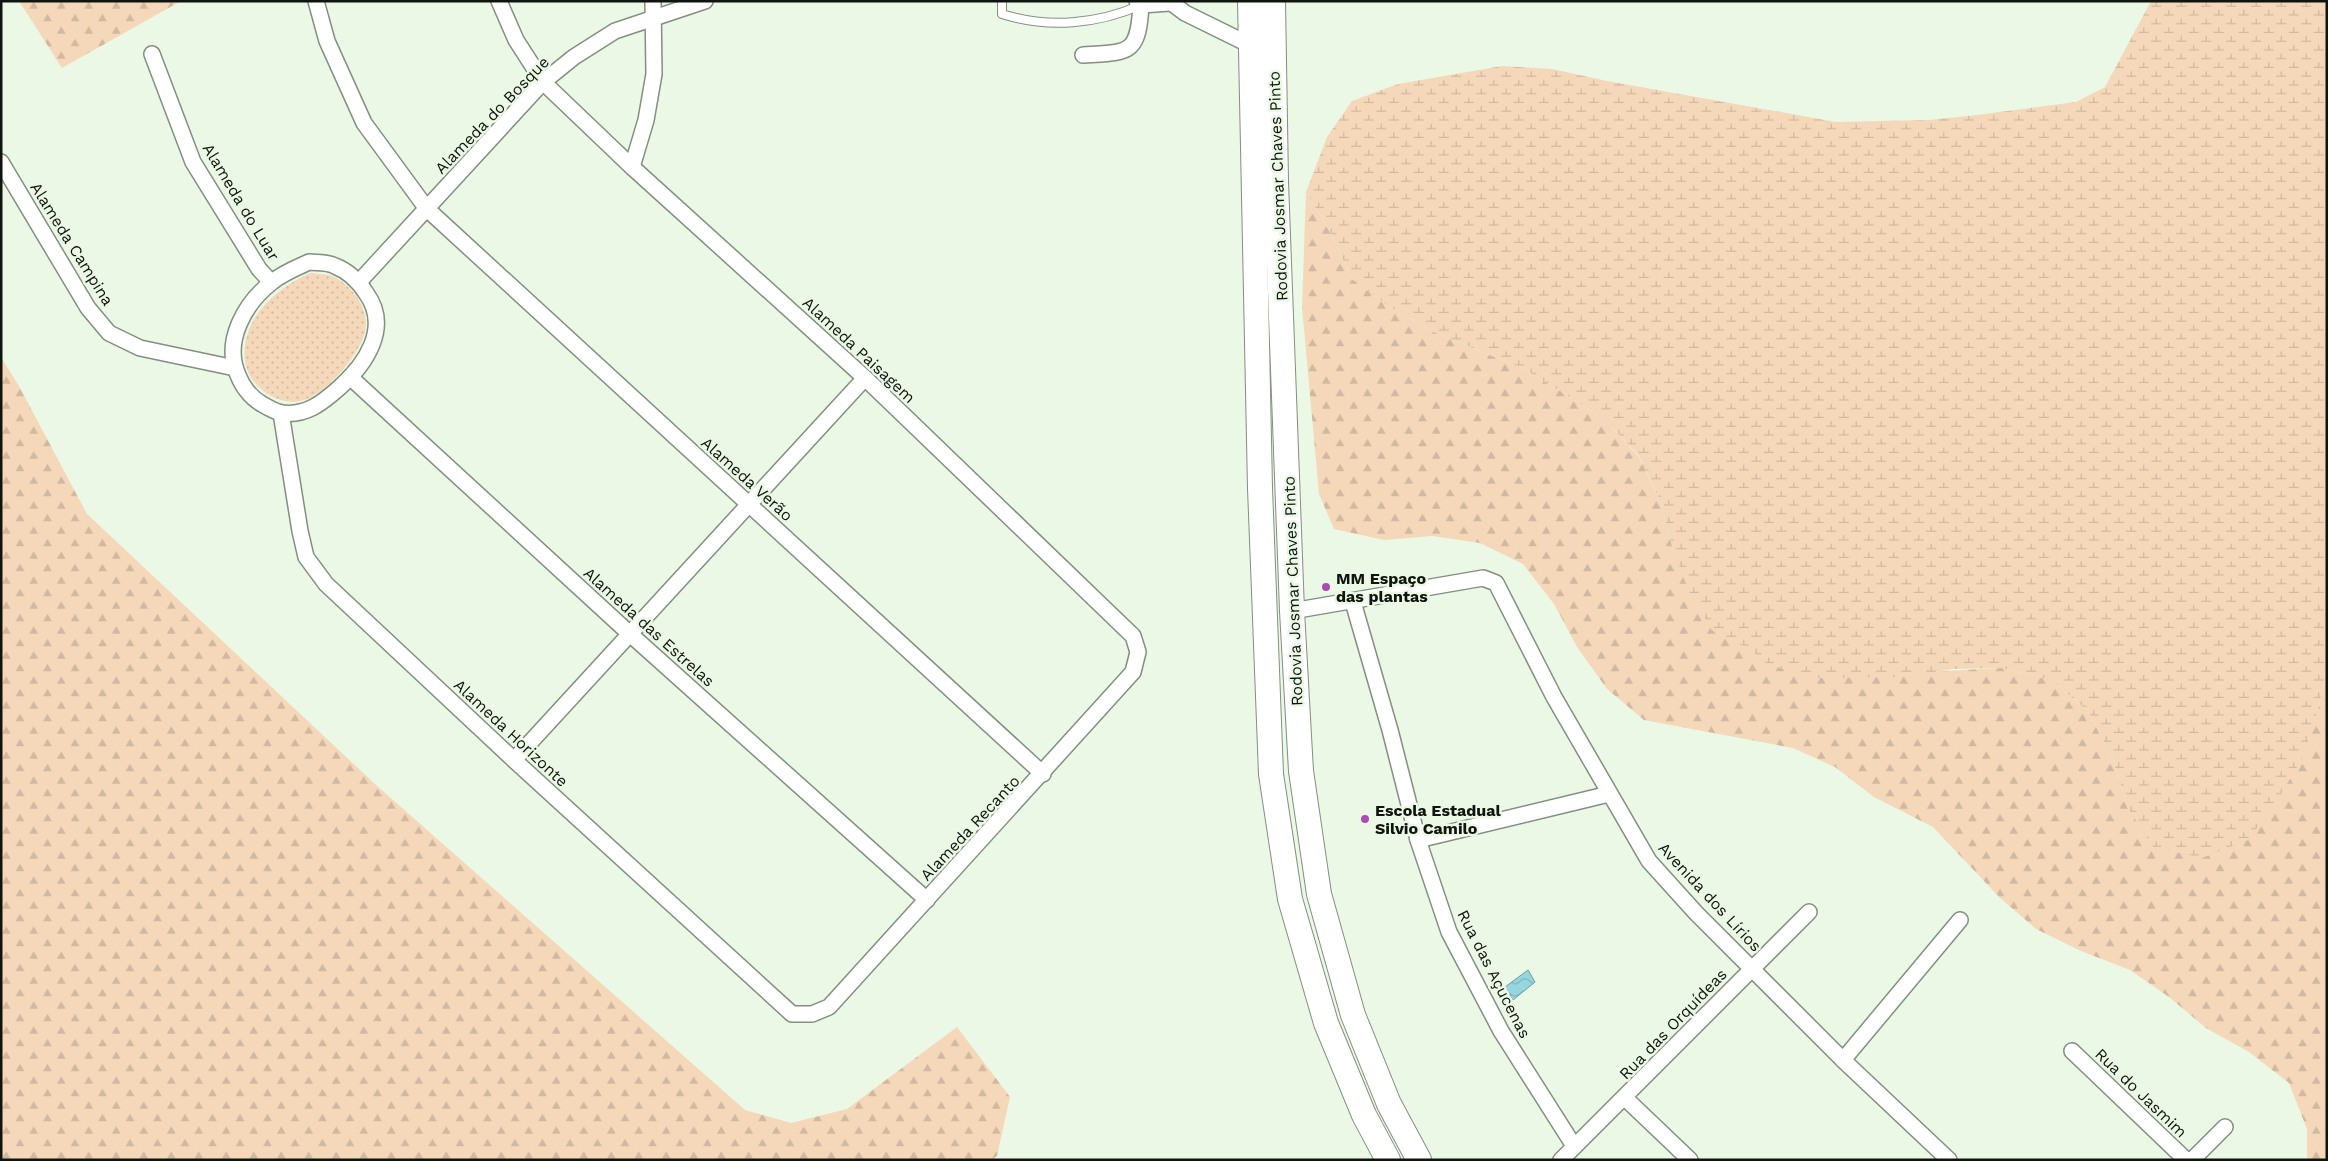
<svg xmlns="http://www.w3.org/2000/svg" width="2328" height="1161" font-family="'Work Sans',sans-serif">
<defs>
<pattern id="forest-firs" width="22" height="20" patternUnits="userSpaceOnUse" patternTransform="scale(1.25)"><rect width="22" height="20" fill="#f5d8b9"/><path d="M5 1l3.5 6h-7zM16 11l3.5 6h-7z" fill="#d1b89e"/></pattern>
<pattern id="wetland-marsh" width="20" height="14" patternUnits="userSpaceOnUse" patternTransform="scale(1.25)"><rect width="20" height="14" fill="#f5d8b9"/><path d="M1 5h8M5 5V1M11 12h8M15 12V8" fill="none" stroke="#d1b89e"/></pattern>
<pattern id="park-dots" width="8" height="8" patternUnits="userSpaceOnUse" patternTransform="scale(1.25)"><rect width="8" height="8" fill="#f5d8b9"/><path d="M2 2h.1M6 6h.1" fill="none" stroke="#d1b89e" stroke-width="1.8" stroke-linecap="round"/></pattern>
<pattern id="water-waves" width="16" height="10" patternUnits="userSpaceOnUse" patternTransform="scale(1.25)"><rect width="16" height="10" fill="#95d6df"/><path d="M0 5q4-4 8 0t8 0" fill="none" stroke="#7fb7be"/></pattern>
</defs>
<rect width="100%" height="100%" fill="#ebf8e6"/>
<!-- forest -->
<g fill="url(#forest-firs)">
<polygon points="19,1 181,1 62,68"/>
<polygon points="1306,192 1332,235 1352,279 1391,308 1434,332 1524,369 1565,394 1606,421 1639,457 1660,500 1672,546 1712,630 1807,678 2002,668 2051,680 2088,711 2113,760 2128,808 2319,706 2327,667 2327,1160 2307,1160 2307,1129 2289,1083 2249,1052 2206,1028 2169,997 2130,970 2081,951 2036,929 1999,897 1933,827 1874,797 1835,767 1793,748 1644,720 1607,689 1577,647 1554,604 1523,564 1480,543 1432,536 1384,540 1334,529 1319,494 1302,307"/>
<polygon points="1,357 20,388 87,514 376,785 745,1110 791,1123 847,1109 957,1027 1010,1097 997,1156 991,1160 1,1160"/>
</g>
<!-- wetland -->
<polygon fill="url(#wetland-marsh)" points="2151,1 2327,1 2327,667 2319,706 2303,757 2278,799 2248,840 2202,858 2153,847 2128,808 2113,760 2088,711 2051,680 2002,668 1953,669 1903,677 1807,678 1759,660 1754,652 1712,630 1688,590 1672,546 1660,500 1639,456 1606,421 1565,394 1524,369 1434,332 1391,308 1352,279 1332,235 1306,192 1327,137 1352,101 1398,84 1502,66 1552,69 1607,81 1836,122 1929,120 1977,115 2076,102 2105,87"/>
<!-- park -->
<path fill="url(#park-dots)" d="M310 273C316 274 324 274 329 275 348 281 367 305 366 324 366 349 329 390 307 399 294 404 283 402 271 396 258 389 247 376 245 361 240 319 275 289 310 273Z"/>
<!-- water -->
<polygon fill="url(#water-waves)" stroke="#6d9ca0" points="1528,970 1535,982 1513,1000 1505,987"/>
<g fill="none" stroke-linecap="round" stroke-linejoin="round">
<defs>
<path id="service" d="M1002 1V14C1048 29 1098 24 1141 5"/>
<g id="minor">
<polyline points="316,1 327,41 364,123 427,209 1043,774"/>
<polyline points="1137,1 1141,5 1170,3"/>
<polyline points="1169,1 1185,13 1250,45"/>
<polyline points="152,54 193,162 259,269 271,282"/>
<path d="M1083 55C1130 52 1138 55 1141 5"/>
<polyline points="1,162 88,308 109,333 140,348 235,368"/>
<polyline points="632,167 646,120 654,74 653,1"/>
<path d="M309 262C317 263 328 262 335 266 348 271 359 282 366 293 391 327 366 364 339 388 322 403 306 416 282 413 276 412 267 407 262 404 251 398 242 386 238 375 223 341 245 303 272 282 283 273 296 268 309 262Z"/>
<polyline points="359,282 543,82 574,57 615,31 705,1"/>
<polyline points="350,377 630,634 927,900"/>
<polyline points="281,413 300,531 306,557 326,584 514,760 792,1014 812,1014 829,1007 1133,672 1138,652 1133,636 865,378 632,167 543,82 516,40 499,1"/>
<polyline points="1353,602 1390,730 1418,840 1449,932 1501,1031 1574,1146"/>
<polyline points="1292,611 1483,578 1496,583 1554,697 1649,861 1696,913 1843,1060 1949,1160"/>
<polyline points="514,760 865,378"/>
<polyline points="1418,840 1609,794"/>
<polyline points="2072,1051 2186,1160"/>
<polyline points="1843,1060 1960,920"/>
<polyline points="1625,1098 1690,1160"/>
<polyline points="1561,1160 1809,912"/>
<polyline points="2192,1160 2225,1127"/>
</g>
<g id="primary">
<polyline points="1250,1 1260,488 1271,774 1290,899 1326,1023 1364,1115 1388,1160"/>
<polyline points="1273,1 1276,182 1292,611 1301,771 1319,894 1353,1015 1389,1104 1419,1160"/>
</g>
</defs>
<!-- service casing -->
<use href="#service" stroke="#838f7f" stroke-width="10"/>
<!-- minor casing -->
<use href="#minor" stroke="#838f7f" stroke-width="18"/>
<!-- primary casing -->
<use href="#primary" stroke="#838f7f" stroke-width="26"/>
<!-- service -->
<use href="#service" stroke="#fff" stroke-width="8"/>
<!-- minor -->
<use href="#minor" stroke="#fff" stroke-width="15"/>
<!-- primary -->
<use href="#primary" stroke="#fff" stroke-width="24"/>
</g>
<!-- markers -->
<g fill="#ad4ab1" stroke="#ebf8e6" stroke-width="2">
<circle cx="1326" cy="587" r="5"/>
<circle cx="1365" cy="819" r="5"/>
</g>
<g text-anchor="middle" dominant-baseline="central" stroke-width="5" stroke-linejoin="round" paint-order="stroke">
<!-- street labels -->
<g font-size="16" fill="#0f140e" stroke="#ebf8e6">
<text transform="translate(492 115) rotate(-46)">Alameda do Bosque</text>
<text transform="translate(1278 186) rotate(-92)">Rodovia Josmar Chaves Pinto</text>
<text transform="translate(241 202) rotate(59)">Alameda do Luar</text>
<text transform="translate(72 244) rotate(58)">Alameda Campina</text>
<text transform="translate(859 350) rotate(43)">Alameda Paisagem</text>
<text transform="translate(747 479) rotate(42)">Alameda Verão</text>
<text transform="translate(1293 591) rotate(-92)">Rodovia Josmar Chaves Pinto</text>
<text transform="translate(649 627) rotate(42)">Alameda das Estrelas</text>
<text transform="translate(511 733) rotate(43)">Alameda Horizonte</text>
<text transform="translate(970 828) rotate(-47)">Alameda Recanto</text>
<text transform="translate(1710 897) rotate(47)">Avenida dos Lírios</text>
<text transform="translate(1494 974) rotate(63)">Rua das Açucenas</text>
<text transform="translate(1673 1024) rotate(-46)">Rua das Orquídeas</text>
<text transform="translate(2141 1093) rotate(44)">Rua do Jasmim</text>
</g>
<!-- poi labels -->
<g font-size="16" font-weight="bold" fill="#0f140e" stroke="#ebf8e6" text-anchor="start">
<text x="1336" y="578">MM Espaço<tspan x="1336" dy="18">das plantas</tspan></text>
<text x="1375" y="810">Escola Estadual<tspan x="1375" dy="18">Silvio Camilo</tspan></text>
</g>
</g>
<!-- border -->
<rect width="2328" height="1161" fill="none" stroke="#0f140e" stroke-width="5"/>
</svg>
